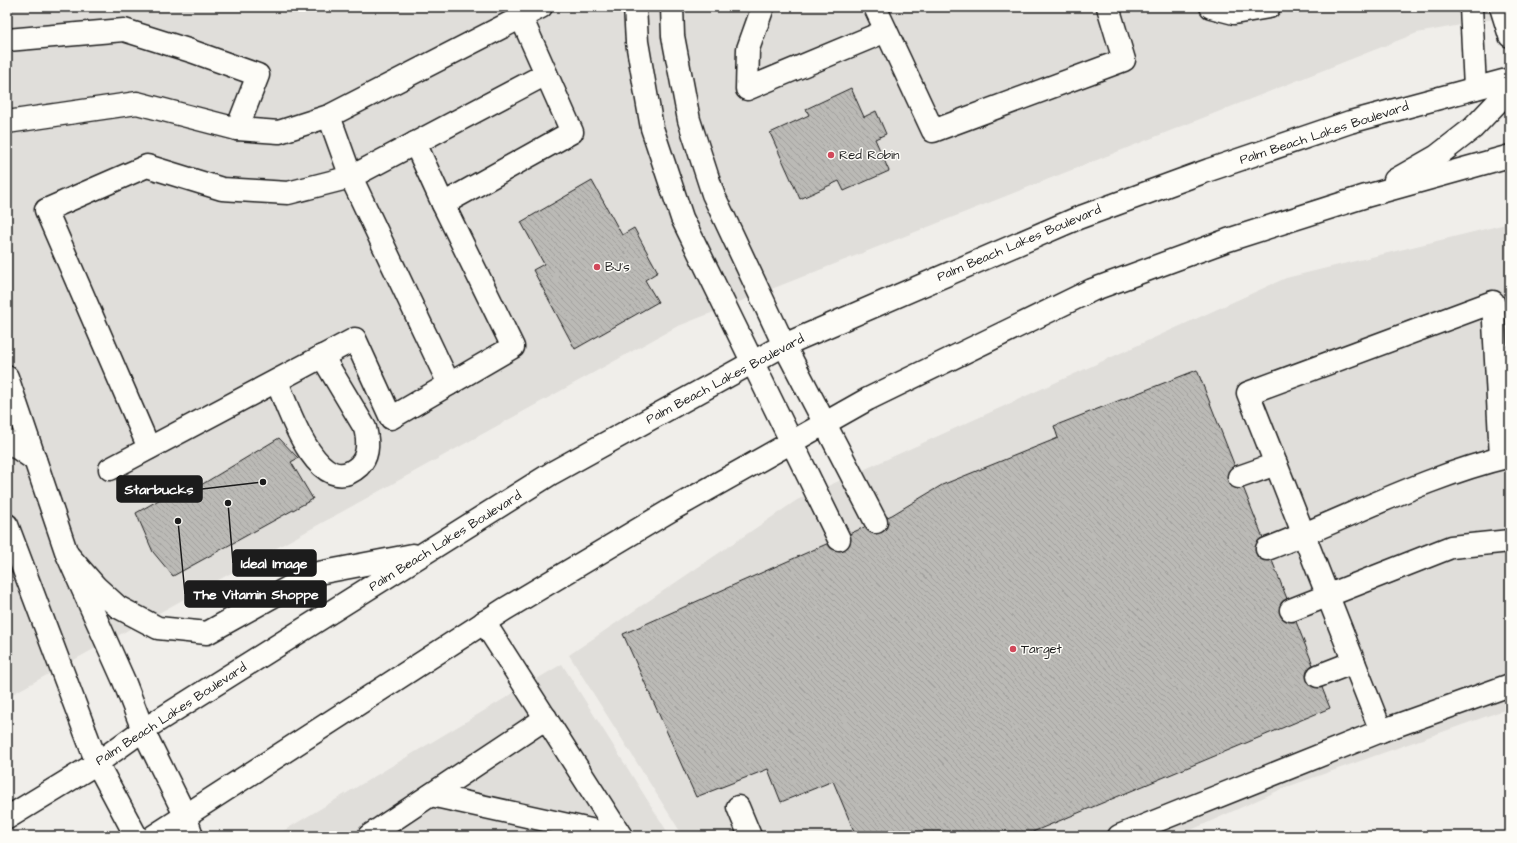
<svg xmlns="http://www.w3.org/2000/svg" width="1517" height="843" font-family="'Architects Daughter',sans-serif">
<defs>
<pattern id="building-back-hatch" width="6" height="6" patternUnits="userSpaceOnUse"><rect width="6" height="6" fill="#bbbab6"/><path d="M-1 5l2 2M0 0l6 6M5-1l2 2" fill="none" stroke="#a09f9c"/></pattern>
</defs>
<rect width="100%" height="100%" fill="#f0eeea"/>
<filter id="ink" filterUnits="userSpaceOnUse"><feTurbulence type="fractalNoise" baseFrequency=".025" numOctaves="2"/><feDisplacementMap in="SourceGraphic" scale="8" xChannelSelector="R" yChannelSelector="G"/><feConvolveMatrix kernelMatrix="1 2 1 2 8 2 1 2 1" color-interpolation-filters="sRGB"/></filter>
<g filter="url(#ink)">
<!-- built -->
<g fill="#e0deda">
<polygon points="7,7 1510,7 1510,16 1417,33 676,327 7,697"/>
<polygon points="1510,223 1510,708 1284,788 1178,836 683,836 569,655 797,500 1286,278"/>
<polygon points="562,664 670,836 275,836"/>
</g>
<!-- building -->
<g fill="url(#building-back-hatch)" stroke="#1c1c1c">
<polygon points="851,88 864,117 876,111 886,134 875,139 889,171 844,191 839,181 800,199 770,133 809,115 806,109"/>
<polygon points="592,181 622,235 634,228 658,272 645,280 658,302 575,349 533,270 544,264 521,222"/>
<polygon points="1197,370 1330,708 1023,836 856,836 833,781 781,802 768,769 696,797 623,634 892,515 942,485 1058,438 1054,426"/>
<polygon points="279,438 298,458 291,462 313,499 173,576 153,552 136,513 192,481 196,488"/>
</g>
<g fill="none" stroke-linecap="round" stroke-linejoin="round">
<defs>
<g id="minor">
<polyline points="635,7 637,42 652,128 682,218 839,539"/>
<polyline points="672,7 673,36 689,120 713,194 784,345 876,522"/>
<polyline points="763,7 748,49 747,89 886,31"/>
<polyline points="875,7 933,131 1124,60 1108,7"/>
<polyline points="1211,7 1234,13 1269,7"/>
<polyline points="1471,7 1475,88"/>
<polyline points="1501,7 1510,36"/>
<polyline points="7,40 124,30 191,51 258,75 237,129"/>
<polyline points="7,122 137,103 237,129 279,132 329,116 541,7"/>
<polyline points="415,143 443,204"/>
<polyline points="7,377 67,554 124,681 143,730 185,815 192,836"/>
<path d="M277 381C287 407 319 503 359 466 369 456 368 440 365 428L322 356"/>
<polyline points="449,384 351,177 546,74"/>
<polyline points="7,441 35,460"/>
<polyline points="149,448 46,210 147,166 222,189 288,193 351,177 329,116"/>
<polyline points="1501,458 1493,302 1248,393 1381,731 1510,685"/>
<polyline points="110,469 355,339 391,418 513,347 443,204 572,132 521,17"/>
<polyline points="1239,477 1276,464"/>
<polyline points="7,525 97,763 136,836"/>
<path d="M1267 549C1348 518 1426 476 1510 456"/>
<polyline points="1291,610 1451,547 1510,541"/>
<polyline points="484,622 621,836"/>
<polyline points="1318,676 1354,662"/>
<polyline points="431,795 618,836"/>
<polyline points="738,807 750,836"/>
<polyline points="369,836 546,718"/>
<polyline points="1119,836 1381,731"/>
</g>
<g id="major">
<polyline points="1395,180 1437,156 1473,128 1510,89"/>
<polyline points="67,554 96,587 118,607 158,628 207,633 313,574 413,555"/>
<polyline points="7,818 97,763 143,730 552,473 784,345 1078,218 1209,170 1350,122 1510,79"/>
<polyline points="154,836 505,609 671,510 868,399 1092,290 1228,240 1366,196 1510,156"/>
</g>
</defs>
<!-- minor casing -->
<use href="#minor" stroke="#1c1c1c" stroke-width="25"/>
<!-- major casing -->
<use href="#major" stroke="#1c1c1c" stroke-width="25"/>
<!-- minor -->
<use href="#minor" stroke="#fdfcf7" stroke-width="22"/>
<!-- major -->
<use href="#major" stroke="#fdfcf7" stroke-width="22"/>
</g>
</g>
<!-- markers -->
<g fill="#d1495b" stroke="#fdfcf7" stroke-width="1.5">
<circle cx="831" cy="155" r="4"/>
<circle cx="597" cy="267" r="4"/>
<circle cx="1013" cy="649" r="4"/>
</g>
<g text-anchor="middle" dominant-baseline="central" stroke-width="3" stroke-linejoin="round" paint-order="stroke">
<!-- street labels -->
<g font-size="13" fill="#1c1c1c" stroke="#fdfcf7">
<text transform="translate(1324 133) rotate(-18)">Palm Beach Lakes Boulevard</text>
<text transform="translate(1019 243) rotate(-23)">Palm Beach Lakes Boulevard</text>
<text transform="translate(725 379) rotate(-28)">Palm Beach Lakes Boulevard</text>
<text transform="translate(445 541) rotate(-32)">Palm Beach Lakes Boulevard</text>
<text transform="translate(171 714) rotate(-33)">Palm Beach Lakes Boulevard</text>
</g>
<!-- poi labels -->
<g font-size="13" fill="#1c1c1c" stroke="#fdfcf7" text-anchor="start">
<text x="839" y="155">Red Robin</text>
<text x="605" y="267">BJ's</text>
<text x="1021" y="649">Target</text>
</g>
</g>
<!-- callouts -->
<path fill="none" stroke="#1c1c1c" stroke-width="1.5" d="M263 482L202 489M228 503L233 563M178 521L185 594"/>
<g fill="#1c1c1c" stroke="#fdfcf7" stroke-width="1.5">
<circle cx="263" cy="482" r="4"/>
<circle cx="228" cy="503" r="4"/>
<circle cx="178" cy="521" r="4"/>
</g>
<g fill="#1c1c1c" stroke="#1c1c1c" stroke-width="1.5">
<rect x="117" y="476" width="85" height="26" rx="4"/>
<rect x="233" y="550" width="83" height="26" rx="4"/>
<rect x="185" y="581" width="141" height="26" rx="4"/>
</g>
<g font-size="14" text-anchor="middle" font-weight="bold" fill="#fff">
<text x="159" y="494">Starbucks</text>
<text x="274" y="568">Ideal Image</text>
<text x="256" y="599">The Vitamin Shoppe</text>
</g>
<!-- margin -->
<rect width="1517" height="843" fill="none" stroke="#fdfcf7" stroke-width="24"/>
<rect x="12" y="12" width="1493" height="819" fill="none" stroke="#1c1c1c" stroke-width="1.5" filter="url(#ink)"/>
</svg>
